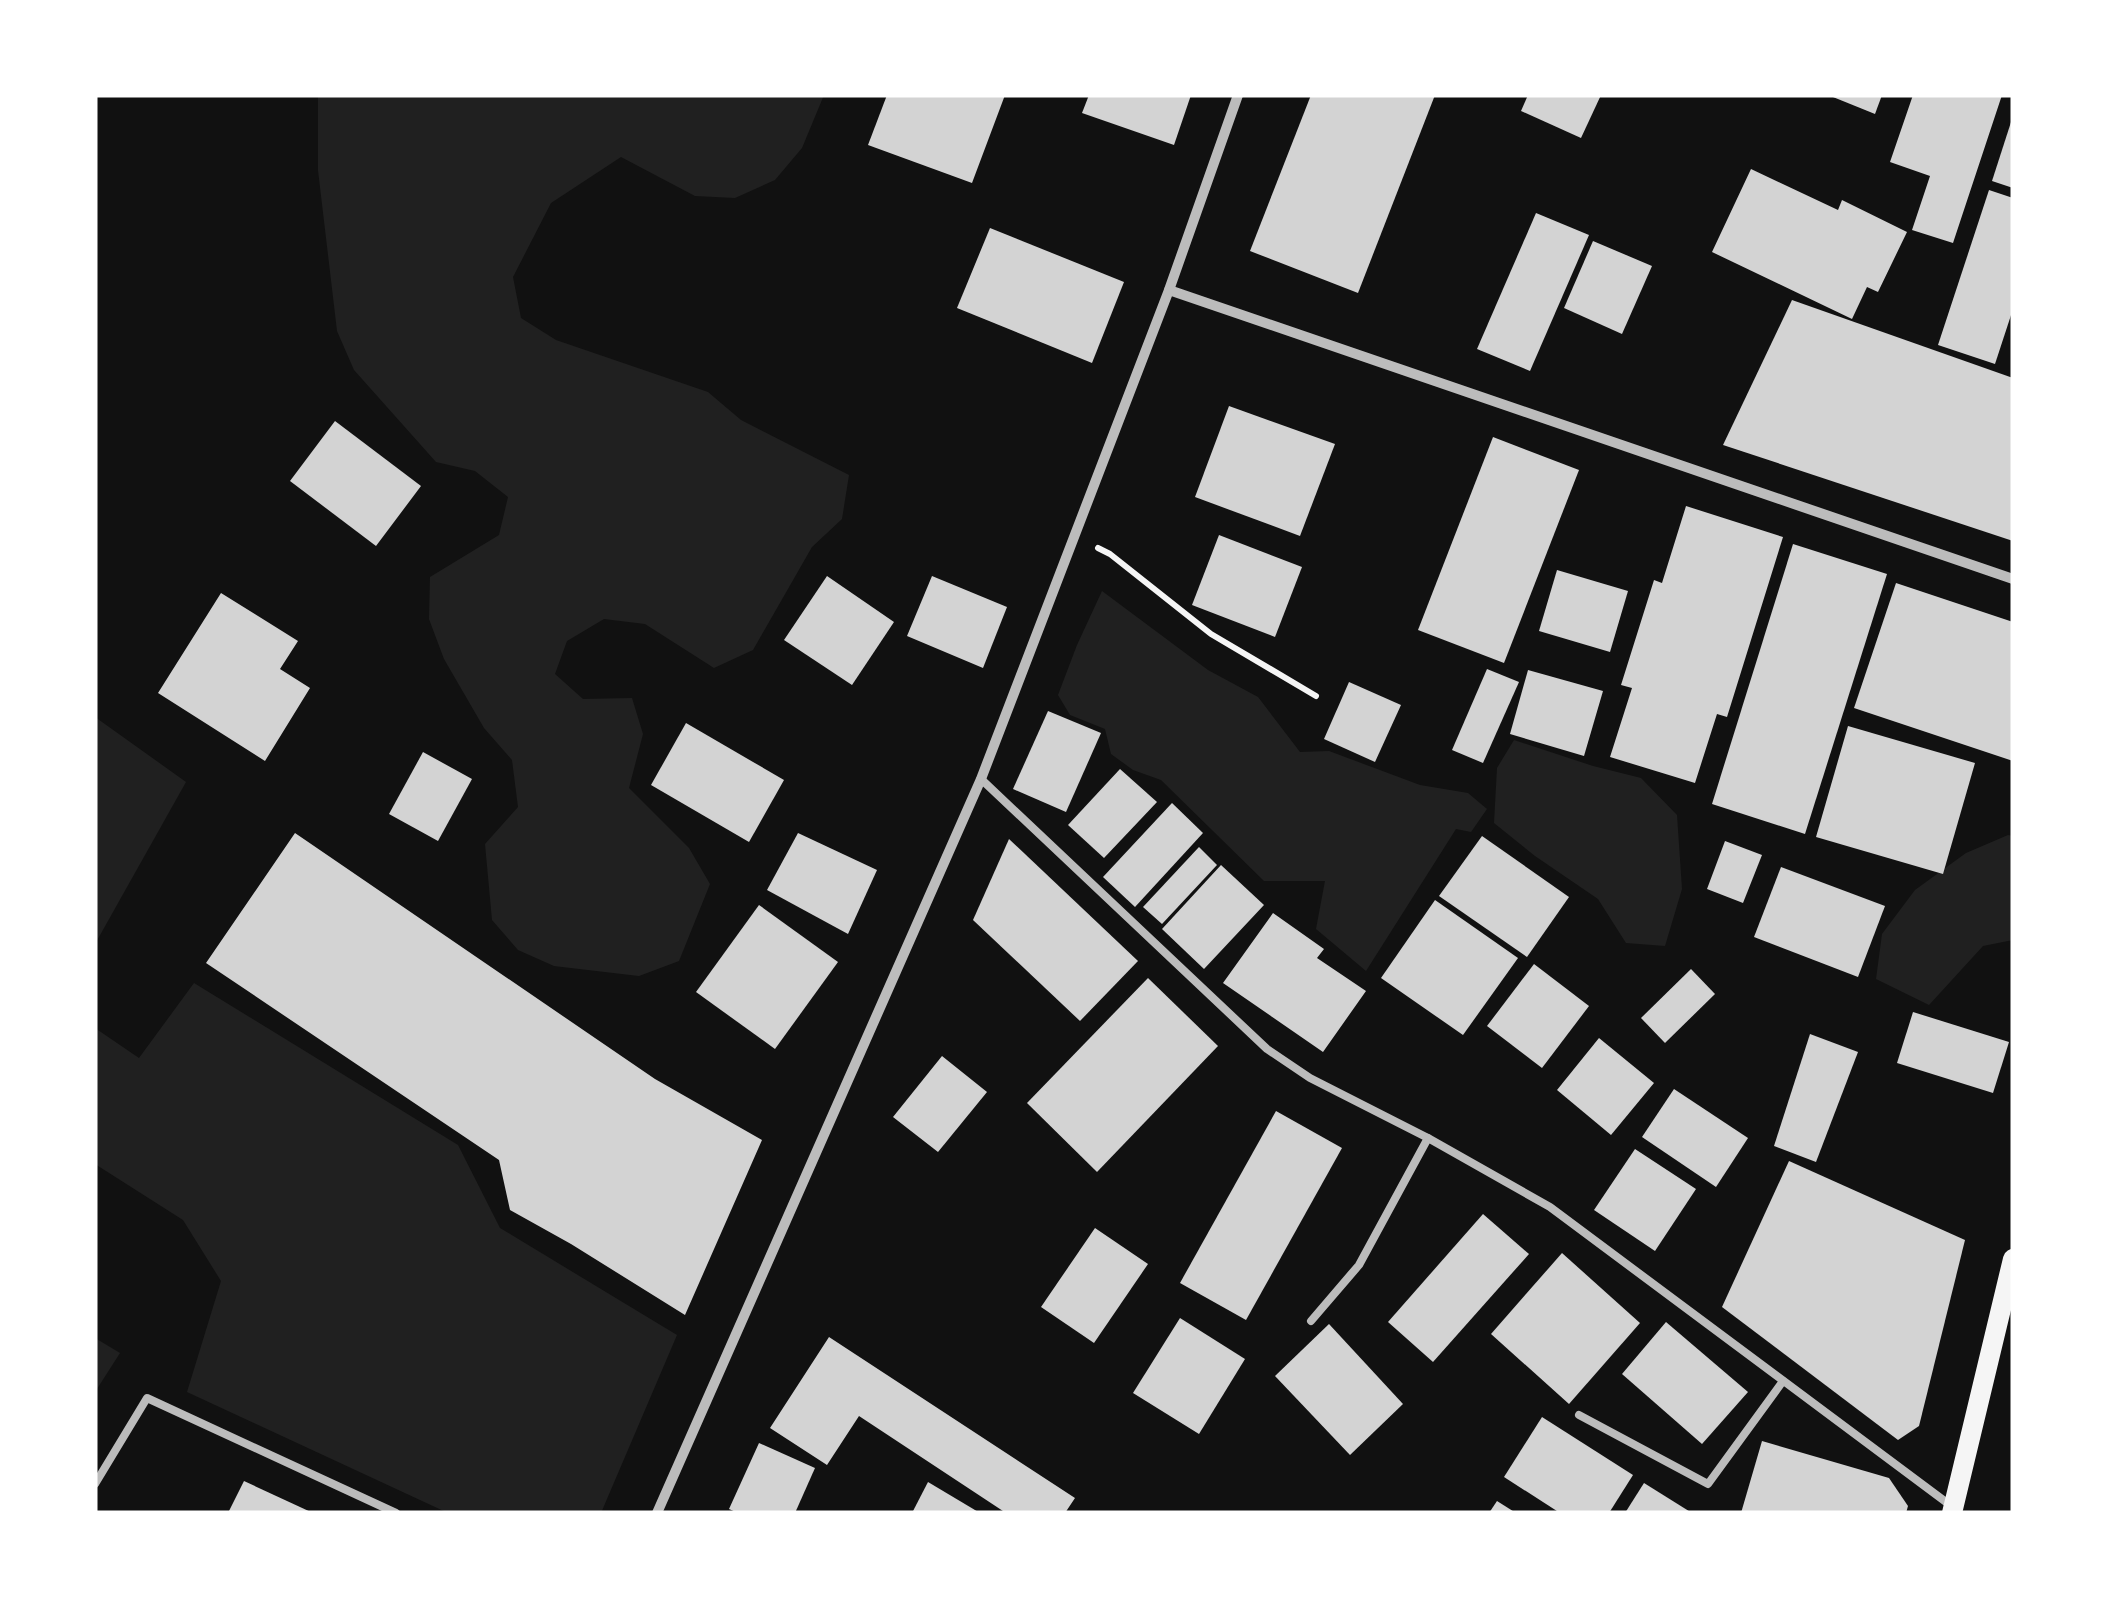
<svg xmlns="http://www.w3.org/2000/svg" width="2108" height="1608" font-family="'Times New Roman',serif">
<rect width="100%" height="100%" fill="#111"/>
<!-- green -->
<g fill="#202020">
<polygon points="318,95 824,95 802,148 775,180 735,198 695,196 621,157 551,203 513,277 521,318 556,340 708,392 741,420 849,475 842,519 812,547 753,650 714,668 645,624 604,619 567,641 555,674 583,699 632,698 643,734 629,788 689,848 710,884 679,961 639,976 554,966 518,950 492,920 485,844 518,807 512,760 484,728 444,659 429,619 430,577 499,535 508,497 475,471 436,462 354,370 337,331 318,170"/>
<polygon points="1102,591 1208,670 1258,697 1300,752 1329,751 1420,785 1468,793 1487,809 1471,832 1456,829 1366,971 1316,929 1325,881 1264,881 1161,780 1133,770 1111,754 1105,729 1070,715 1058,695 1077,645"/>
<polygon points="95,717 186,782 95,944"/>
<polygon points="1514,740 1593,766 1641,778 1677,815 1682,889 1665,946 1626,943 1598,899 1535,856 1494,823 1497,768"/>
<polygon points="2008,835 2013,836 2013,940 1983,946 1929,1005 1876,979 1882,934 1915,890 1966,853"/>
<polygon points="194,983 458,1145 500,1228 677,1335 601,1513 448,1513 187,1392 221,1281 183,1220 95,1164 95,1028 139,1058"/>
<polygon points="95,1338 120,1353 95,1392"/>
</g>
<!-- building -->
<g fill="#d3d3d3">
<polygon points="887,95 1005,95 972,183 868,145"/>
<polygon points="1089,95 1191,95 1174,145 1082,113"/>
<polygon points="1311,95 1435,95 1358,293 1250,251"/>
<polygon points="1528,95 1601,95 1581,138 1521,111"/>
<polygon points="1828,95 1882,95 1875,114"/>
<polygon points="1913,95 2002,95 1953,243 1912,230 1930,176 1890,162"/>
<polygon points="2012,119 2013,119 2013,188 1992,181"/>
<polygon points="1751,169 1838,210 1842,200 1907,232 1878,292 1867,287 1852,319 1712,252"/>
<polygon points="1989,190 2013,198 2013,309 1995,364 1938,345"/>
<polygon points="1536,213 1589,235 1530,371 1477,349"/>
<polygon points="990,228 1124,282 1092,363 957,308"/>
<polygon points="1593,241 1652,266 1622,334 1564,308"/>
<polygon points="1792,300 2013,378 2013,541 1723,445"/>
<polygon points="1229,406 1335,444 1300,536 1195,497"/>
<polygon points="335,421 421,486 376,546 290,481"/>
<polygon points="1493,437 1579,470 1504,663 1418,630"/>
<polygon points="1686,506 1783,537 1727,717 1717,714 1695,783 1610,757 1632,688 1621,685 1654,580 1662,583"/>
<polygon points="1219,535 1302,567 1275,637 1192,605"/>
<polygon points="1793,544 1887,574 1805,834 1712,804"/>
<polygon points="1557,570 1628,591 1610,652 1539,631"/>
<polygon points="827,576 894,622 852,685 784,640"/>
<polygon points="932,576 1007,607 983,668 907,636"/>
<polygon points="1896,583 2013,622 2013,761 1854,708"/>
<polygon points="221,593 298,641 280,669 310,688 265,761 158,693"/>
<polygon points="1487,669 1519,682 1483,763 1452,750"/>
<polygon points="1528,670 1603,691 1584,756 1510,734"/>
<polygon points="1349,682 1401,705 1375,762 1324,739"/>
<polygon points="1048,711 1101,733 1066,812 1013,789"/>
<polygon points="686,723 784,780 749,842 651,785"/>
<polygon points="1848,726 1975,763 1943,874 1816,837"/>
<polygon points="423,752 472,779 438,841 389,814"/>
<polygon points="1120,769 1157,802 1104,858 1068,825"/>
<polygon points="1172,803 1203,833 1135,907 1103,877"/>
<polygon points="295,833 655,1079 762,1140 685,1315 571,1244 510,1210 499,1160 206,963"/>
<polygon points="798,833 877,870 848,934 767,890"/>
<polygon points="1482,836 1569,897 1527,957 1439,896"/>
<polygon points="1009,839 1138,961 1080,1021 973,920"/>
<polygon points="1725,841 1762,855 1743,903 1707,889"/>
<polygon points="1199,847 1217,865 1162,924 1143,907"/>
<polygon points="1221,865 1264,905 1204,969 1162,929"/>
<polygon points="1781,867 1885,906 1858,977 1754,937"/>
<polygon points="1435,900 1518,958 1463,1035 1381,978"/>
<polygon points="759,905 838,962 775,1049 696,992"/>
<polygon points="1273,913 1324,949 1317,958 1366,991 1323,1052 1223,983"/>
<polygon points="1534,964 1589,1006 1542,1068 1487,1026"/>
<polygon points="1691,969 1715,994 1665,1043 1641,1018"/>
<polygon points="1148,978 1218,1046 1097,1172 1027,1103"/>
<polygon points="1913,1012 2009,1042 1993,1093 1897,1063"/>
<polygon points="1810,1034 1858,1052 1816,1162 1774,1146"/>
<polygon points="1599,1038 1654,1083 1611,1135 1557,1090"/>
<polygon points="942,1056 987,1092 938,1152 893,1117"/>
<polygon points="1674,1089 1748,1138 1716,1187 1642,1137"/>
<polygon points="1276,1111 1342,1148 1246,1320 1180,1283"/>
<polygon points="1635,1149 1696,1189 1655,1251 1594,1210"/>
<polygon points="1789,1161 1965,1240 1919,1426 1898,1440 1722,1307"/>
<polygon points="1483,1214 1529,1254 1433,1362 1388,1322"/>
<polygon points="1095,1228 1148,1264 1094,1343 1041,1307"/>
<polygon points="1562,1253 1640,1323 1569,1404 1491,1334"/>
<polygon points="1180,1318 1245,1359 1199,1434 1133,1393"/>
<polygon points="1666,1322 1748,1392 1702,1444 1622,1374"/>
<polygon points="1329,1324 1403,1404 1350,1455 1275,1376"/>
<polygon points="829,1337 1075,1498 1065,1513 1006,1513 859,1416 827,1465 770,1428"/>
<polygon points="1542,1417 1633,1475 1609,1513 1560,1513 1504,1477"/>
<polygon points="1762,1441 1889,1478 1908,1506 1906,1513 1741,1513"/>
<polygon points="759,1443 815,1468 795,1513 738,1513 729,1509"/>
<polygon points="244,1481 313,1513 228,1513"/>
<polygon points="928,1482 980,1513 912,1513"/>
<polygon points="1644,1483 1692,1513 1625,1513"/>
<polygon points="1497,1501 1516,1513 1489,1513"/>
</g>
<g fill="none" stroke-linecap="round" stroke-linejoin="round">
<!-- path -->
<polyline stroke="#f5f5f5" stroke-width="6" points="1098,548 1110,554 1211,634 1316,696"/>
<!-- service -->
<g stroke="#bcbcbc" stroke-width="8">
<polyline points="981,779 1267,1049 1310,1078 1428,1138 1550,1207 1950,1505"/>
<polyline points="1311,1321 1359,1265 1428,1138"/>
<polyline points="1579,1415 1708,1484 1783,1381"/>
<polyline points="95,1484 147,1398 396,1513"/>
</g>
<!-- minor -->
<g stroke="#bcbcbc" stroke-width="10">
<polyline points="1169,290 2013,579"/>
<polyline points="657,1513 981,779 1169,290 1238,95"/>
</g>
<!-- secondary -->
<polyline stroke="#f5f5f5" stroke-width="20" points="1952,1513 2013,1259"/>
</g>
<!-- border -->
<rect width="2108" height="1608" fill="none" stroke="#ffffff" stroke-width="195"/>
</svg>
